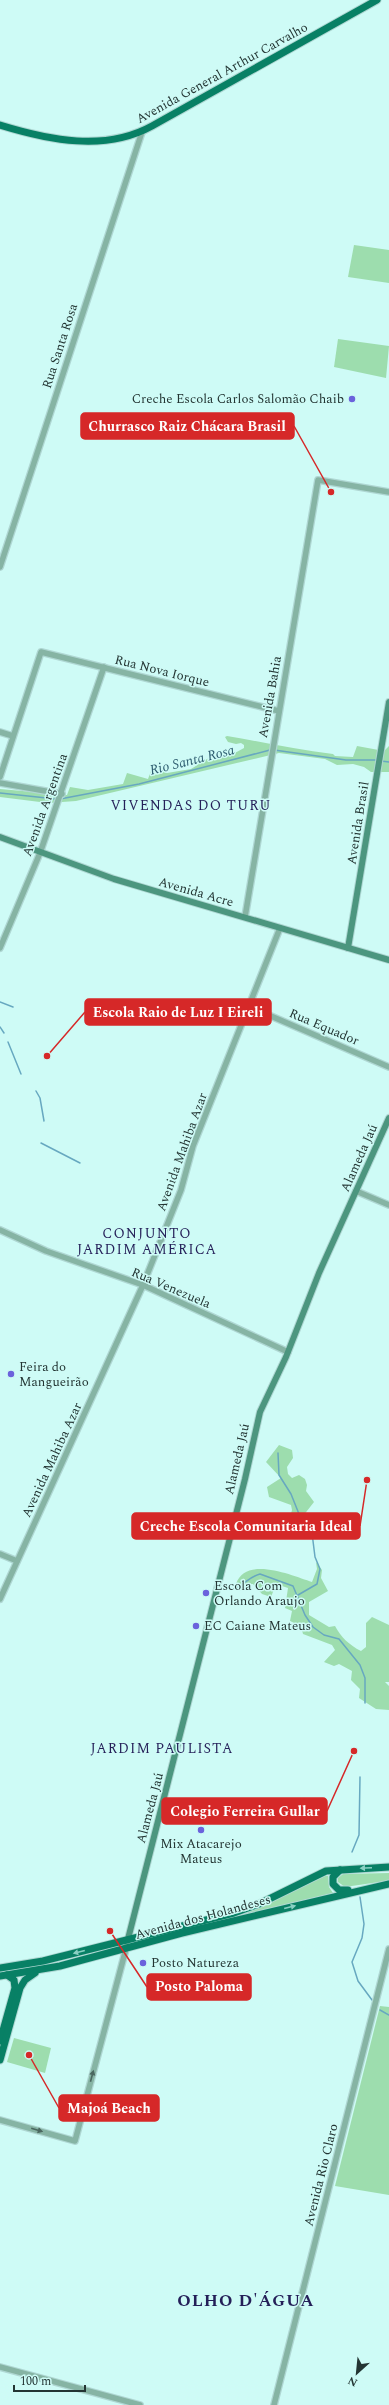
<svg xmlns="http://www.w3.org/2000/svg" width="389" height="2405" font-family="Spectral,serif">
<rect width="100%" height="100%" fill="#cefbf6"/>
<!-- green -->
<g fill="#9dddae">
<polygon points="354,245 389,250 389,283 348,277"/>
<polygon points="338,339 389,346 386,378 334,367"/>
<path d="M227 736C263 742 297 750 333 754L335 756 353 757 357 746 384 751 389 746V772H371L364 767 353 764 337 765 325 759 279 753 76 801 48 803 0 797V789L67 795 70 787 88 790 123 784 127 773 148 779 152 768 167 773 191 769 207 759 233 754 244 748V745L241 743 236 744 228 742 225 737Z"/>
<polygon points="279,1445 292,1450 293,1458 287,1467 288,1474 292,1478 299,1475 305,1479 307,1485 306,1491 314,1502 303,1516 322,1515 330,1521 333,1529 332,1533 326,1536 323,1528 313,1528 304,1532 287,1528 292,1510 291,1505 269,1497 267,1487 281,1478 266,1462"/>
<path d="M316 1562 322 1570 321 1578 328 1591 309 1602V1615L329 1627 335 1626C341 1637 349 1645 361 1651L366 1647V1623L372 1617 389 1625V1682H385L389 1686V1710L376 1709 359 1698 360 1689 351 1680 352 1671 339 1664 334 1666 324 1662 335 1650 332 1645 303 1634 301 1626 290 1621 292 1611 285 1608 288 1588 276 1584 271 1597 262 1594 253 1584H249L242 1591 239 1590 236 1584C246 1555 293 1576 312 1582L317 1569Z"/>
<polygon points="389,1873 389,1880 386,1881 345,1887 338,1882 338,1878 343,1874"/>
<polygon points="325,1876 328,1876 329,1887 333,1893 247,1914 248,1912"/>
<polygon points="380,2006 389,2007 389,2195 335,2186"/>
<polygon points="14,2038 51,2048 45,2073 7,2062"/>
</g>
<g fill="none" stroke-linecap="round" stroke-linejoin="round">
<!-- stream -->
<g stroke="#67a8c0" stroke-width="1.5">
<polyline points="274,750 346,760 377,760"/>
<polyline points="381,761 389,762"/>
<polyline points="0,793 56,799"/>
<polyline points="60,799 139,784 270,750"/>
<polyline points="0,1002 13,1007"/>
<polyline points="0,1027 4,1033"/>
<polyline points="8,1042 21,1074"/>
<polyline points="36,1091 40,1098 44,1121"/>
<polyline points="41,1143 80,1163"/>
<polyline points="278,1453 279,1475 291,1494 299,1514 312,1533 315,1557 320,1569 317,1584 298,1595"/>
<path d="M230 1590C243 1587 248 1577 260 1574L293 1586 305 1615 313 1627 324 1635 339 1639 360 1665 365 1678V1703"/>
<polyline points="352,1852 359,1835 360,1777"/>
<polyline points="360,1897 364,1924 362,1938 352,1962 358,1981 372,2000"/>
<polyline points="380,2010 389,2015"/>
</g>
<defs>
<g id="tertiary">
<polyline points="0,567 142,132"/>
<polyline points="0,732 13,736"/>
<polyline points="0,777 41,652 279,711"/>
<polyline points="0,783 62,794"/>
<polyline points="245,917 318,480 389,492"/>
<polyline points="0,948 40,853 104,667"/>
<polyline points="250,1007 389,1067"/>
<polyline points="356,1191 389,1205"/>
<polyline points="0,1230 46,1251 143,1285 288,1352"/>
<polyline points="0,1554 17,1561"/>
<polyline points="0,1599 143,1285 181,1190 193,1146 280,928"/>
<polyline points="0,2120 75,2141 127,1945"/>
<polyline points="0,2367 140,2405"/>
<polyline points="274,2405 389,1949"/>
</g>
<g id="secondary">
<polyline points="0,837 114,879 389,960"/>
<polyline points="348,948 389,702"/>
<polyline points="128,1939 245,1479 260,1412 286,1357 319,1273 389,1118"/>
</g>
<g id="primary">
<path d="M0 125C49 140 105 152 152 126L377 0"/>
<polyline points="340,1870 333,1877 333,1884 339,1890 348,1890"/>
<polyline points="0,1968 43,1961 234,1913 259,1904 326,1871 389,1867"/>
<polyline points="0,1976 60,1966 182,1933 389,1884"/>
<polyline points="0,2041 15,1988 14,1980 7,1975"/>
<polyline points="0,2060 20,1988 25,1980 35,1973"/>
</g>
</defs>
<!-- tertiary casing -->
<use href="#tertiary" stroke="#afd7d3" stroke-width="8"/>
<!-- secondary casing -->
<use href="#secondary" stroke="#afd7d3" stroke-width="8"/>
<!-- primary casing -->
<use href="#primary" stroke="#afd7d3" stroke-width="9"/>
<!-- tertiary -->
<use href="#tertiary" stroke="#86b4a4" stroke-width="5.5"/>
<!-- secondary -->
<use href="#secondary" stroke="#4c967f" stroke-width="6"/>
<!-- primary -->
<use href="#primary" stroke="#088065" stroke-width="7"/>
</g>
<!-- one-way arrows -->
<defs><path id="oneway-solid" d="M-6-.8H1V-3.2L6.5 0L1 3.2V.8H-6Z"/></defs>
<g fill="#89d0c3">
<use href="#oneway-solid" transform="translate(366 1868) rotate(178)"/>
<use href="#oneway-solid" transform="translate(290 1907) rotate(-14)"/>
<use href="#oneway-solid" transform="translate(79 1952) rotate(166)"/>
</g>
<g fill="#4b6860">
<use href="#oneway-solid" transform="translate(92 2076) rotate(-75)"/>
<use href="#oneway-solid" transform="translate(37 2130) rotate(16)"/>
</g>
<!-- markers -->
<g fill="#6b62dc" stroke="#cefbf6" stroke-width="1.5">
<circle cx="352" cy="399" r="4"/>
<circle cx="11" cy="1374" r="4"/>
<circle cx="206" cy="1593" r="4"/>
<circle cx="196" cy="1626" r="4"/>
<circle cx="201" cy="1830" r="4"/>
<circle cx="143" cy="1963" r="4"/>
</g>
<g text-anchor="middle" dominant-baseline="central" stroke-width="3" stroke-linejoin="round" paint-order="stroke">
<!-- street labels -->
<g font-size="13" fill="#233533" stroke="#cefbf6">
<text transform="translate(222 73) rotate(-29)">Avenida General Arthur Carvalho</text>
<text transform="translate(60 346) rotate(-72)">Rua Santa Rosa</text>
<text transform="translate(162 671) rotate(14)">Rua Nova Iorque</text>
<text transform="translate(270 697) rotate(-80)">Avenida Bahia</text>
<text transform="translate(45 805) rotate(-70)">Avenida Argentina</text>
<text transform="translate(358 823) rotate(-81)">Avenida Brasil</text>
<text transform="translate(196 892) rotate(16)">Avenida Acre</text>
<text transform="translate(324 1027) rotate(23)">Rua Equador</text>
<text transform="translate(182 1152) rotate(-70)">Avenida Mahiba Azar</text>
<text transform="translate(359 1158) rotate(-66)">Alameda Jaú</text>
<text transform="translate(171 1288) rotate(23)">Rua Venezuela</text>
<text transform="translate(237 1459) rotate(-77)">Alameda Jaú</text>
<text transform="translate(52 1460) rotate(-65)">Avenida Mahiba Azar</text>
<text transform="translate(150 1808) rotate(-75)">Alameda Jaú</text>
<text transform="translate(203 1917) rotate(-15)">Avenida dos Holandeses</text>
<text transform="translate(321 2175) rotate(-76)">Avenida Rio Claro</text>
</g>
<!-- poi labels -->
<g font-size="13" fill="#233533" stroke="#cefbf6" text-anchor="start">
<text x="344" y="399" text-anchor="end">Creche Escola Carlos Salomão Chaib</text>
<text x="19" y="1367">Feira do<tspan x="19" dy="15">Mangueirão</tspan></text>
<text x="214" y="1586">Escola Com<tspan x="214" dy="15">Orlando Araujo</tspan></text>
<text x="204" y="1626">EC Caiane Mateus</text>
<text x="201" y="1844" text-anchor="middle">Mix Atacarejo<tspan x="201" dy="15">Mateus</tspan></text>
<text x="151" y="1963">Posto Natureza</text>
</g>
<!-- water labels -->
<g font-size="14" font-style="italic" fill="#2d5c6f" stroke="#cefbf6">
<text transform="translate(192 760) rotate(-14)">Rio Santa Rosa</text>
</g>
<!-- neighbourhood labels -->
<g font-size="14" letter-spacing="1" fill="#241f58" stroke="#cefbf6">
<text x="191" y="805">VIVENDAS DO TURU</text>
<text x="147" y="1233">CONJUNTO<tspan x="147" dy="16">JARDIM AMÉRICA</tspan></text>
<text x="162" y="1748">JARDIM PAULISTA</text>
</g>
<!-- district labels -->
<g font-size="17" font-weight="bold" letter-spacing="1" fill="#241f58" stroke="#cefbf6">
<text x="246" y="2301">OLHO D'ÁGUA</text>
</g>
</g>
<!-- callouts -->
<path fill="none" stroke="#d62828" stroke-width="1.5" d="M331 492L294 426M47 1056L85 1012M367 1480L360 1526M354 1751L327 1811M110 1931L147 1987M29 2055L59 2108"/>
<g fill="#d62828" stroke="#cefbf6" stroke-width="1.5">
<circle cx="331" cy="492" r="4"/>
<circle cx="47" cy="1056" r="4"/>
<circle cx="367" cy="1480" r="4"/>
<circle cx="354" cy="1751" r="4"/>
<circle cx="110" cy="1931" r="4"/>
<circle cx="29" cy="2055" r="4"/>
</g>
<g fill="#d62828" stroke="#d62828" stroke-width="1.5">
<rect x="81" y="413" width="213" height="26" rx="4"/>
<rect x="85" y="999" width="186" height="26" rx="4"/>
<rect x="132" y="1513" width="228" height="26" rx="4"/>
<rect x="162" y="1798" width="165" height="26" rx="4"/>
<rect x="147" y="1974" width="104" height="26" rx="4"/>
<rect x="59" y="2095" width="100" height="26" rx="4"/>
</g>
<g font-size="14" text-anchor="middle" font-weight="bold" fill="#fff">
<text x="187" y="431">Churrasco Raiz Chácara Brasil</text>
<text x="178" y="1017">Escola Raio de Luz I Eireli</text>
<text x="246" y="1531">Creche Escola Comunitaria Ideal</text>
<text x="245" y="1816">Colegio Ferreira Gullar</text>
<text x="199" y="1991">Posto Paloma</text>
<text x="109" y="2113">Majoá Beach</text>
</g>
<!-- north arrow -->
<g transform="translate(357 2373) rotate(207)" stroke="#cefbf6" stroke-width="3" paint-order="stroke">
<path d="M0-3L7 15L0 10L-7 15Z" fill="#233533"/>
<text y="-6" font-size="11" font-weight="bold" text-anchor="middle" fill="#233533">N</text>
</g>
<!-- scale -->
<path d="M14 2385v6h71v-6" fill="none" stroke="#233533" stroke-width="2"/>
<text x="20" y="2385" font-size="12" fill="#233533" stroke="#cefbf6" stroke-width="3" paint-order="stroke">100 m</text>
</svg>
